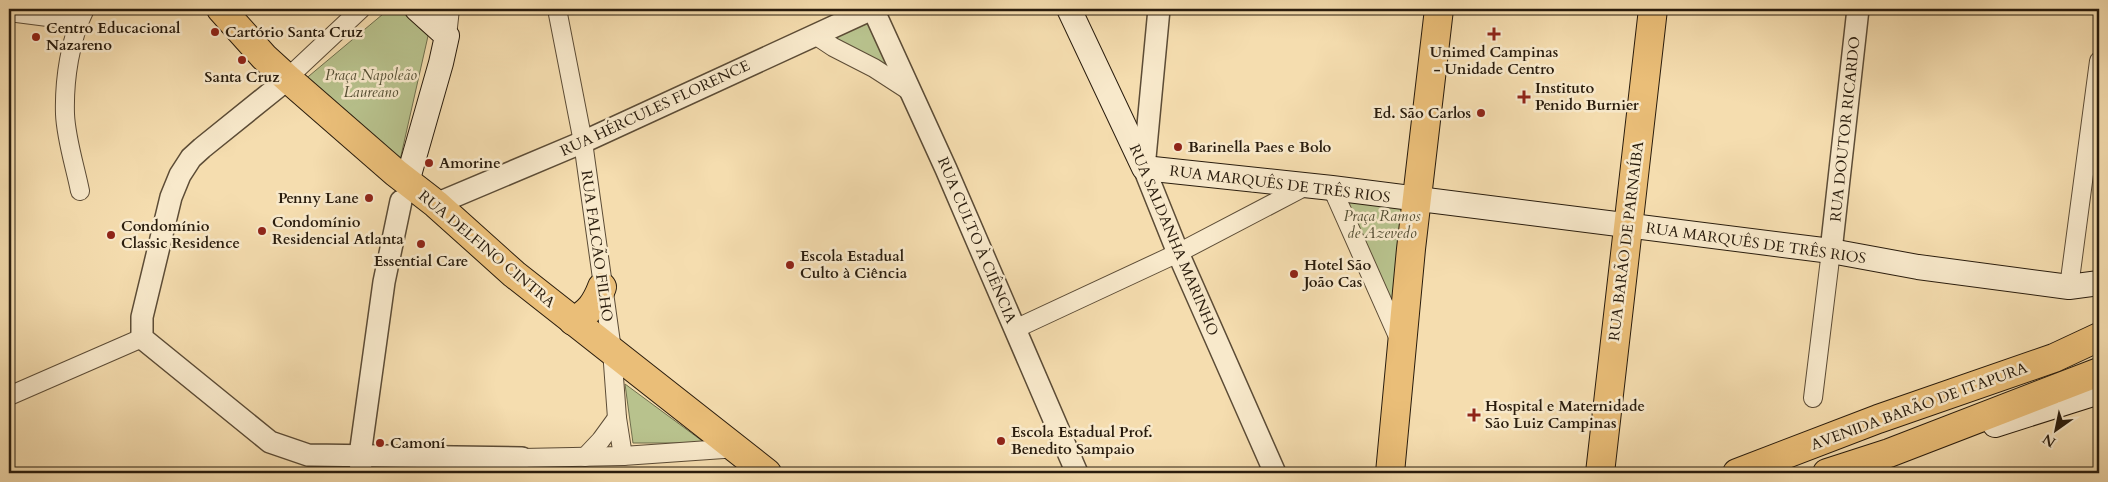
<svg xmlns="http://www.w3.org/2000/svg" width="2108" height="482" font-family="Cardo,serif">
<rect width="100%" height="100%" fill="#f5ddaf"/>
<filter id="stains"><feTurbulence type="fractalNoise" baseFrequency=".004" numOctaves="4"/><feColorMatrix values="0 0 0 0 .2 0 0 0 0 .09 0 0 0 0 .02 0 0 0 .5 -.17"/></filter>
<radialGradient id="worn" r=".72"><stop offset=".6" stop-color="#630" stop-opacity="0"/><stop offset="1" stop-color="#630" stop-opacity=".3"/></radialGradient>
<!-- green -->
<g fill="#b8c28d" stroke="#706f4d">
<polygon points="389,9 400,9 428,36 398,169 303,81"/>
<polygon points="872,20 898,75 825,41"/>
<polygon points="1342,194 1408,205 1395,311"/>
<polygon points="625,384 705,443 633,443"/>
</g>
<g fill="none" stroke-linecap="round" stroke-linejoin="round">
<defs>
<g id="minor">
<polyline points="557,9 583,142 612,350 617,418 623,456"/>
<polyline points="9,12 79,21"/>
<polyline points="815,35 833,47 874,68 911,92"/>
<polyline points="447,36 450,9"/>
<polyline points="280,85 361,9"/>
<polyline points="1332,188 1400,341"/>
<path d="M80 191C75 166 66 139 65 114 64 80 70 39 85 9"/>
<polyline points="2069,287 2099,61"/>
<polyline points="1015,329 1178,253 1308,185"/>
<polyline points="9,396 142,338"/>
<polyline points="1813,398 1831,251"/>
<polyline points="585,457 601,440 617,418"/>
<polyline points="522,473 522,458 623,456 738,448"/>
</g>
<g id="tertiary">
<polyline points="873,9 946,169 1077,473"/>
<polyline points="1159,9 1144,168 1178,253 1275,473"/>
<polyline points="279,86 202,148 191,158 180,175 171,197 142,317 142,338 270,442 308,455 522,458"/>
<polyline points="436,204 583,142 872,9"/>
<polyline points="1831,251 1858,9"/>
<polyline points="361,473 360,455 384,282 401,201"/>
</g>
<g id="secondary">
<polyline points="1069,9 1144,168 1332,188 1831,251 1918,267 2069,287 2099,283"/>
<polyline points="407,182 441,63 447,36 417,9"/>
<polyline points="1995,425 2099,392"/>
</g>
<g id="primary">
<polyline points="221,9 264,57 287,78 396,173 436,204 514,274 767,473"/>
<path d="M573 321C589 313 596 303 602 287"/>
<polyline points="1390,473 1411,249 1439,9"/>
<polyline points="1600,473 1653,9"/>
<polyline points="1737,473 1878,419 2054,358 2099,337"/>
<polyline points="1827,473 1889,453 2099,372"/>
</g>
</defs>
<!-- minor casing -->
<use href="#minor" stroke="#5c4c36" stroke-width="20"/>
<!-- tertiary casing -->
<use href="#tertiary" stroke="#5c4c36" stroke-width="24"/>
<!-- secondary casing -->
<use href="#secondary" stroke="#291c0d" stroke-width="26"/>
<!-- primary casing -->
<use href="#primary" stroke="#291c0d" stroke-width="30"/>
<!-- minor -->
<use href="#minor" stroke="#f8e9cb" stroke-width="18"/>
<!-- tertiary -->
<use href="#tertiary" stroke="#f8e9cb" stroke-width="21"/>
<!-- secondary -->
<use href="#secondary" stroke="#f8e9cb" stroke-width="24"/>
<!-- primary -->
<use href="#primary" stroke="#eabe78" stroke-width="28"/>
</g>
<!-- markers -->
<g fill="#8f2418" stroke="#f8e9cb" stroke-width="2">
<circle cx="215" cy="32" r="5"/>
<path d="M1491.5 26.5h5v5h5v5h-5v5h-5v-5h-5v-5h5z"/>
<circle cx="36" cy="37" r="5"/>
<circle cx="242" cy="60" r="5"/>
<path d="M1521.5 89.5h5v5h5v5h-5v5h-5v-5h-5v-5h5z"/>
<circle cx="1481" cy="113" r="5"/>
<circle cx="1178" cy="147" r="5"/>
<circle cx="429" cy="163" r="5"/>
<circle cx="369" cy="198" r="5"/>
<circle cx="262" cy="231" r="5"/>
<circle cx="111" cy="235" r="5"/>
<circle cx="421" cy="244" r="5"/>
<circle cx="790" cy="265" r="5"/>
<circle cx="1294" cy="274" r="5"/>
<path d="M1471.5 407.5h5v5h5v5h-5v5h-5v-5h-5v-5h5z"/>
<circle cx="1001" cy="441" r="5"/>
<circle cx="380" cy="443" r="5"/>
</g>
<g text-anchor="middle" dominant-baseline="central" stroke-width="5" stroke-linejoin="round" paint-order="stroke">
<!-- poi labels -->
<g font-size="15" font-weight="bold" fill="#291c0d" stroke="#f8e9cb" text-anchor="start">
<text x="46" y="28">Centro Educacional<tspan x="46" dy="17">Nazareno</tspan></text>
<text x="225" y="32">Cartório Santa Cruz</text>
<text x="1494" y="52" text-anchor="middle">Unimed Campinas<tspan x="1494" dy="17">- Unidade Centro</tspan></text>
<text x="242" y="77" text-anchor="middle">Santa Cruz</text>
<text x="1535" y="88">Instituto<tspan x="1535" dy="17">Penido Burnier</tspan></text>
<text x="1471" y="113" text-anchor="end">Ed. São Carlos</text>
<text x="1188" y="147">Barinella Paes e Bolo</text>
<text x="439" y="163">Amorine</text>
<text x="359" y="198" text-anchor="end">Penny Lane</text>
<text x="272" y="222">Condomínio<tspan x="272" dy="17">Residencial Atlanta</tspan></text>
<text x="121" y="226">Condomínio<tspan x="121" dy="17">Classic Residence</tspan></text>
<text x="800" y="256">Escola Estadual<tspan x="800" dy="17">Culto à Ciência</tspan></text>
<text x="421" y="261" text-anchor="middle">Essential Care</text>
<text x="1304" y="265">Hotel São<tspan x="1304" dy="17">João Cas</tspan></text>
<text x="1485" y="406">Hospital e Maternidade<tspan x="1485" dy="17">São Luiz Campinas</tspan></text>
<text x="1011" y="432">Escola Estadual Prof.<tspan x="1011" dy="17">Benedito Sampaio</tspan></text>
<text x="390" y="443">Camoní</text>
</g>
<!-- park labels -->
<g font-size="15" font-style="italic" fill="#544e33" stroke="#f8e9cb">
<text x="371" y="75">Praça Napoleão<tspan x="371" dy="17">Laureano</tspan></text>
<text x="1382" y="216">Praça Ramos<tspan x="1382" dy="17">de Azevedo</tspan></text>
</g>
<!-- street labels -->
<g font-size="15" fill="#291c0d" stroke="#f8e9cb">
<text transform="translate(655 108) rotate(-25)">RUA HÉRCULES FLORENCE</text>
<text transform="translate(1845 129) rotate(-84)">RUA DOUTOR RICARDO</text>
<text transform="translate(1280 184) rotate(7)">RUA MARQUÊS DE TRÊS RIOS</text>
<text transform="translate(977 240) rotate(67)">RUA CULTO À CIÊNCIA</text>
<text transform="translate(1174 240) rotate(67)">RUA SALDANHA MARINHO</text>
<text transform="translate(1626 241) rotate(-83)">RUA BARÃO DE PARNAÍBA</text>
<text transform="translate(1756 243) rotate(8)">RUA MARQUÊS DE TRÊS RIOS</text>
<text transform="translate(597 246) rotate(82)">RUA FALCÃO FILHO</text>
<text transform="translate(487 249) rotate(40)">RUA DELFINO CINTRA</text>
<text transform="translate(1919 406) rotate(-20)">AVENIDA BARÃO DE ITAPURA</text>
</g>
</g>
<!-- margin -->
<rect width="2108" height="482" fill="none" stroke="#f5ddaf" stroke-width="30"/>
<rect x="10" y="10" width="2088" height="462" fill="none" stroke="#291c0d" stroke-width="2.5"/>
<rect x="15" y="15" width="2078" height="452" fill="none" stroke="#291c0d"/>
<!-- north arrow -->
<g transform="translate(2056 430) rotate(213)" stroke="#f8e9cb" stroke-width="4" paint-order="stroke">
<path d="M0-4L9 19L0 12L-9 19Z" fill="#291c0d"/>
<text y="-8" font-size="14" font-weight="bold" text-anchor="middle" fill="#291c0d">N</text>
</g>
<rect width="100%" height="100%" filter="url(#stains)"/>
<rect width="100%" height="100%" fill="url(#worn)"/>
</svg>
